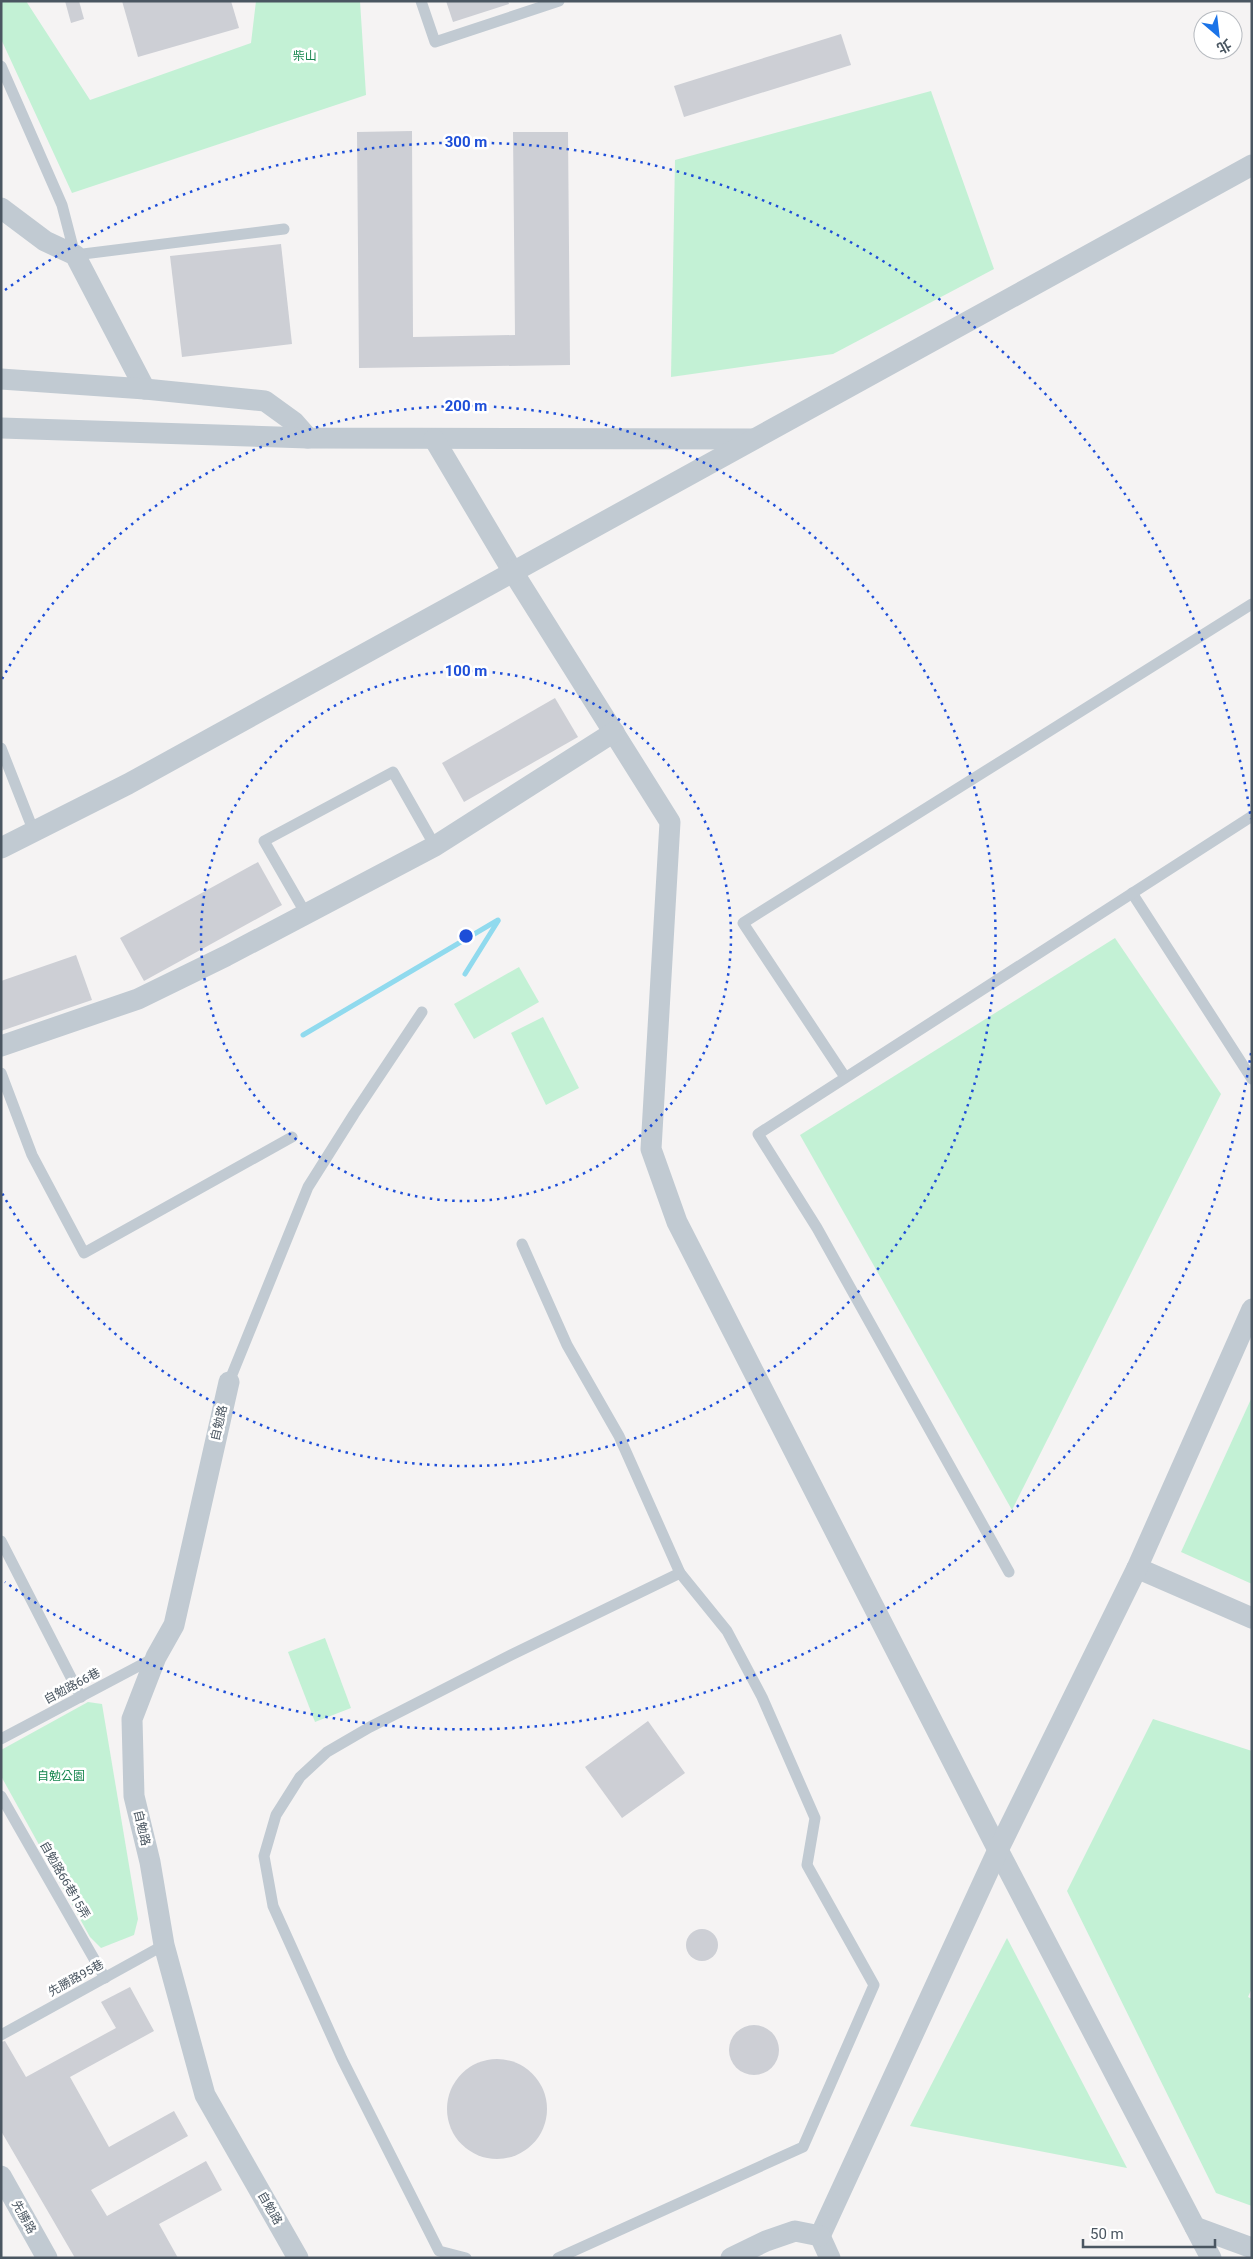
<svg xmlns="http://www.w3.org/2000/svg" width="1253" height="2259" font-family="Roboto,'Noto Sans TC',sans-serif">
<rect width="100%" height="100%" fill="#f5f3f3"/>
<!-- green -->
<g fill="#c3f1d5">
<polygon points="1,1 26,1 90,100 251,43 256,1 360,1 366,95 72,193 1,39"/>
<polygon points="931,91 994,269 833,354 671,377 675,160"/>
<polygon points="1115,938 1221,1094 1012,1510 800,1135"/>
<polygon points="519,967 539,1002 474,1039 454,1004"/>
<polygon points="543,1017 579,1088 546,1105 511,1033"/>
<polygon points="1252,1397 1252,1584 1181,1552"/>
<polygon points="325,1638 351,1708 315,1722 288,1652"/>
<polygon points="88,1702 102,1704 138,1919 134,1935 101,1948 90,1937 1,1776 1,1750"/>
<polygon points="1153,1719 1252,1751 1252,1988 1248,1997 1252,1999 1252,2206 1216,2193 1067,1891"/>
<polygon points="1007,1938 1127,2168 910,2126"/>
</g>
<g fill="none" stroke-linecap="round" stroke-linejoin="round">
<!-- stream -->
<g stroke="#90daee" stroke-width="5">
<polyline points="465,974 498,921"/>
<polyline points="303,1035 498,920"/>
</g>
</g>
<!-- building -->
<g fill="#cdcfd5">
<polygon points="65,1 79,1 84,19 71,23"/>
<polygon points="122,1 231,1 239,28 138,57"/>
<polygon points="446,1 508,1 509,4 453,22"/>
<polygon points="841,34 851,65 684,117 674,86"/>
<polygon points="412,131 413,337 515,335 513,132 568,132 570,365 359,368 357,132"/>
<polygon points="281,244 292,344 182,357 170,256"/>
<polygon points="555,698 578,737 464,802 442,763"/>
<polygon points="258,862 282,905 144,981 120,938"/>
<polygon points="76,955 92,1000 1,1031 1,981"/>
<polygon points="648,1721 685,1773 622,1818 585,1767"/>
<circle cx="702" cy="1945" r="16"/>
<polygon points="130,1987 154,2031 70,2077 109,2147 174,2111 188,2136 91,2190 107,2216 206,2161 222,2190 159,2224 178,2258 75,2258 1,2131 1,2042 5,2041 26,2077 116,2028 101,2002"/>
<circle cx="754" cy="2050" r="25"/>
<circle cx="497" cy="2109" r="50"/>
</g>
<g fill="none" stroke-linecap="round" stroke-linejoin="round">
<!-- service -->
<g stroke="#c1cad2" stroke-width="11">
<polyline points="421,1 435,42 559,1"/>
<polyline points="1,66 62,205 75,255 284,229"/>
<polyline points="1,748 34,832"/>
<polyline points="1132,893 1252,1079"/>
<polyline points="306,914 264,841 393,772 435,846"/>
<polyline points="1,1073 32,1155 84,1253 292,1137"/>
<polyline points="845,1077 743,923 1252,604"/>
<polyline points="522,1244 567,1345 619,1436 680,1573 727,1631 762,1697 815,1818 807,1865 874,1985 803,2147 558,2258"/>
<polyline points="229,1382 308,1187 354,1114 422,1012"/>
<polyline points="1,1541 81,1697"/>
<polyline points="1009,1572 817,1228 758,1134 1252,816"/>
<polyline points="1,1739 154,1658"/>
<polyline points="1,1796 105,1978"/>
<polyline points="1,2035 164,1945"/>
<polyline points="466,2258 439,2251 342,2059 273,1906 264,1856 276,1815 300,1777 327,1752 370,1727 511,1655 680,1573"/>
</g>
<!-- minor -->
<g stroke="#c1cad2" stroke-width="21">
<polyline points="1,208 45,241 75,255 145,389"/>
<polyline points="1,379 145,389 265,401 294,422 308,438"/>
<polyline points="1,428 308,438 753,439"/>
<polyline points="434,439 513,572 670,822 651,1149 677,1222 998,1850 1211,2258"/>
<polyline points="1,848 128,784 1252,165"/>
<polyline points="1,1046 138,999 226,956 435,846 614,732"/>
<polyline points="229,1382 174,1625 156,1657 132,1719 134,1796 150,1862 164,1945 205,2095 298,2258"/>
<polyline points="1137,1568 1252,1618"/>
<polyline points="1,2176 47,2258"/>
<polyline points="1195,2227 1252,2248"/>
<polyline points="820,2236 998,1850 1137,1568 1252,1309"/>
<polyline points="820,2236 830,2258"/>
<polyline points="731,2258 766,2241 795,2231 820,2236"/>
</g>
</g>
<!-- distance rings -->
<g fill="none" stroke="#1d4ed8" stroke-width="2.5" stroke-dasharray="2.5 5">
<circle cx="466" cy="936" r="265"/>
<path d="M2 679A530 530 0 1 1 2 1193"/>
<path d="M1251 1053A794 794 0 0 1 5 1582M5 290A794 794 0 0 1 1251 819"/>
</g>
<g text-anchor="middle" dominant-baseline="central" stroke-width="5" stroke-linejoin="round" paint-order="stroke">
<!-- park labels -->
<g font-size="12" fill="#17864f" stroke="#fff">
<text x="305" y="56">柴山</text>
<text x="61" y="1776">自勉公園</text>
</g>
<!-- street labels -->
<g font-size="12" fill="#4a5661" stroke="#fff">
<text transform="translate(219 1423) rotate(-77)">自勉路</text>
<text transform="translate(72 1686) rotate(-28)">自勉路66巷</text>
<text transform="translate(142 1828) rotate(77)">自勉路</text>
<text transform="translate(65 1880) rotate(60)">自勉路66巷15弄</text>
<text transform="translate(76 1978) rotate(-29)">先勝路95巷</text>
<text transform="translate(270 2208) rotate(60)">自勉路</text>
<text transform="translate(24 2217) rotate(61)">先勝路</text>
</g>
</g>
<circle cx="466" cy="936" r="8" fill="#1d4ed8" stroke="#fff" stroke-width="2.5"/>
<g font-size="15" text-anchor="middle" font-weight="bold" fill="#1d4ed8" stroke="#fff" stroke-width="5" stroke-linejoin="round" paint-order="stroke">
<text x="466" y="147">300 m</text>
<text x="466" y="411">200 m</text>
<text x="466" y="676">100 m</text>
</g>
<!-- border -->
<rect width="1253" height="2259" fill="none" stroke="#4a5661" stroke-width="5"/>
<!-- north arrow -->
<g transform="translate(1218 35) rotate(152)"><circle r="24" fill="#ffffff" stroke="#b7bbc0"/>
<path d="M0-4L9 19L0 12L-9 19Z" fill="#1a73e8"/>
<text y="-8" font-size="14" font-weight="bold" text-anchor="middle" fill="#4a5661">北</text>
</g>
<!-- scale -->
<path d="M1083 2239v8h132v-8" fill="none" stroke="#4a5661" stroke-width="2.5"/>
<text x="1090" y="2239" font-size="15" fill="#4a5661" stroke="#ffffff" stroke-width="4" paint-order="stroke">50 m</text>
</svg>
